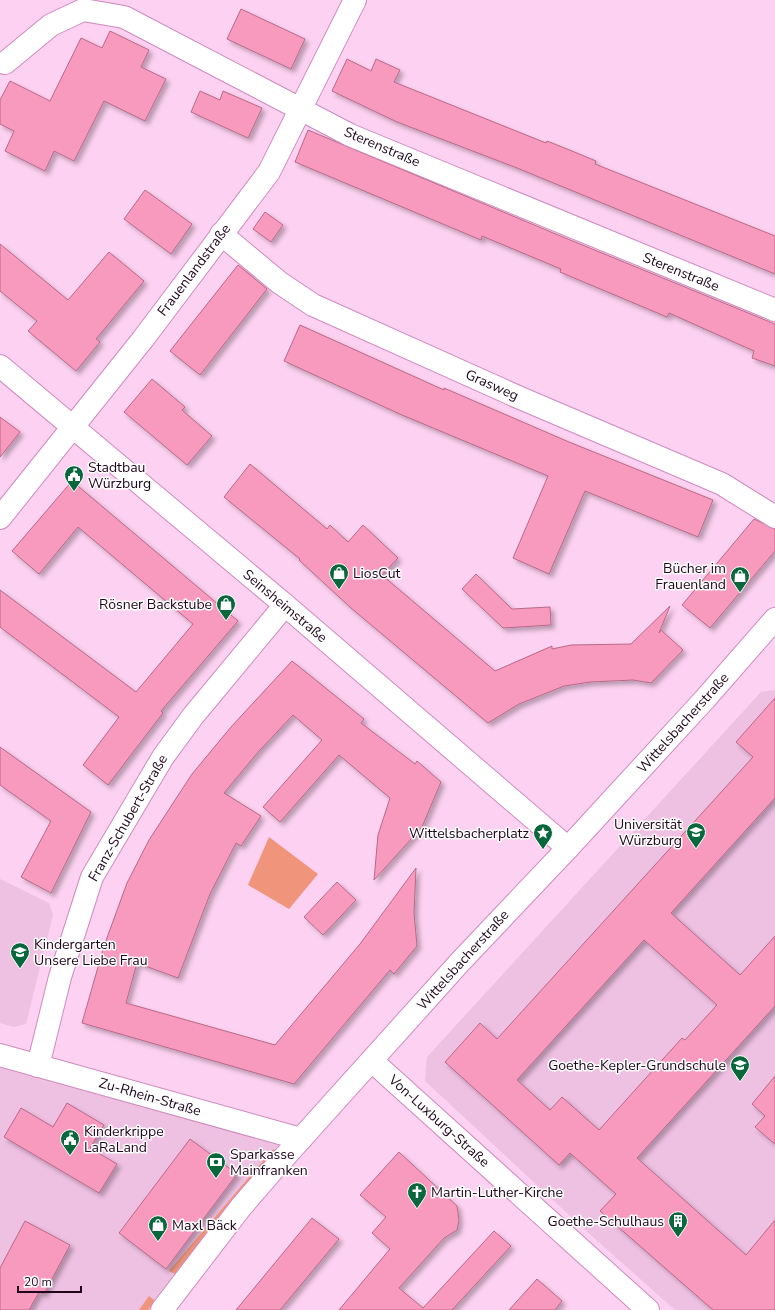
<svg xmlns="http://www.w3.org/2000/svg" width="775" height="1310" font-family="'Nunito Sans',sans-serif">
<defs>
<filter id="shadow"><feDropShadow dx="3.5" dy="3.5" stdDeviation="2" flood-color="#0004"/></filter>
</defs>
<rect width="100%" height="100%" fill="#fdd1f1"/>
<!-- built -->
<g fill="#eec0e2">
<polygon points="775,690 775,1310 675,1310 584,1229 425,1081 427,1057 761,692"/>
<polygon points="0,879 49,903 53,915 26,1024 14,1027 0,1023"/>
<polygon points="0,1057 302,1141 166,1310 0,1310"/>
</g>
<!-- green -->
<g fill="#f0947b">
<polygon points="269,837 318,874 289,909 248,885"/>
<polygon points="276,1149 275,1154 175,1274 169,1271 272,1150"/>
<polygon points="149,1296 155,1301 148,1310 139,1310"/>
</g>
<!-- building -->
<g fill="#f89abe" stroke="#b86988" fill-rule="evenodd" filter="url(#shadow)">
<polygon points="241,9 305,39 291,69 227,39"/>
<polygon points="110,31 149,50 141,67 166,79 145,121 104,101 74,161 54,151 45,171 5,151 14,131 0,124 0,100 10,81 50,101 81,38 102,48"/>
<polygon points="347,59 371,71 376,59 400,70 394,82 546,143 547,141 572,151 596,161 595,164 775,236 775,274 517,168 397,122 332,91"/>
<polygon points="200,91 220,100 223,91 262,108 248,138 191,112"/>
<polygon points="308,130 558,235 775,324 775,366 752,358 754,351 669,313 667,317 560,272 561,269 482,236 481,240 295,162"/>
<polygon points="145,190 192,224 171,254 124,219"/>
<polygon points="265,212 283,225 271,242 253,229"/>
<polygon points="0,244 68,300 109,252 144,281 96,339 100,342 76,371 28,331 37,321 0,291"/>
<polygon points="238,265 267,289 200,375 170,351"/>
<polygon points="300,325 444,390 444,388 569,442 713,500 698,537 585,491 549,574 513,558 548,476 402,415 284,361"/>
<polygon points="152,379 185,407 182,410 212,436 187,465 124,412"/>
<polygon points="0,417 20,432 0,457"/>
<polygon points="250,464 327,529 330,525 348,542 363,525 398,558 382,575 495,671 552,646 552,649 571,645 631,644 670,606 659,633 661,630 683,650 651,683 633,680 590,682 564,686 519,704 488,723 351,608 299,560 300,559 224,497"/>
<polygon points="72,481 238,621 161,711 163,713 108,785 83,765 119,717 0,627 0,590 136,692 193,624 78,527 39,574 12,551"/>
<polygon points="754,519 775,529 775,551 710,628 682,605"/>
<polygon points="476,574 512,609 550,607 551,625 503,628 462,589"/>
<polygon points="292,661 364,719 361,723 415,764 417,761 441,782 422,827 374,880 378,835 390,798 339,755 280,822 263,807 322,740 293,715 259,751 224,793 261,816 241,846 236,843 210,894 178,978 137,963 126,1003 275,1045 360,944 416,868 414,913 417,946 394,974 390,970 294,1084 82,1023 104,946 127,883 149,840 192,774 231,727"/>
<path d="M775 698V798L671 913 740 975 775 936V1006L637 1158 746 1255 775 1220V1310H713L600 1211 616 1194 570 1153 559 1165 445 1062 480 1023 497 1039 753 757 736 742ZM644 940 717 1005 685 1040 682 1038 599 1130 562 1097 550 1110 517 1080Z"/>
<polygon points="0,747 91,812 51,893 21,877 51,821 0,785"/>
<polygon points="337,882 356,900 323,935 304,917"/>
<polygon points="775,1076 775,1144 755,1127 765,1116 752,1104"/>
<polygon points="67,1103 104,1125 90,1148 117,1164 99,1193 4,1137 21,1108 53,1127"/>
<polygon points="190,1139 237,1174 166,1269 119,1233"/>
<polygon points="399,1152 457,1206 459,1220 457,1230 444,1238 399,1288 423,1308 494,1231 511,1246 452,1310 339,1310 390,1249 372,1233 386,1217 360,1195"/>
<polygon points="312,1218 339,1239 280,1310 236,1310"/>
<polygon points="25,1221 70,1245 44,1294 39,1292 29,1310 0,1310 0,1268"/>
<polygon points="537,1279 562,1301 555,1310 509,1310"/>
</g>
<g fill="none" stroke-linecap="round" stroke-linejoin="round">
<defs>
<g id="street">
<polyline points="5,63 51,25 83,10 124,17 350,135 775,310"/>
<polyline points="221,234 280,283 313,305 518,397 722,484 775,517"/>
<polyline points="0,518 143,339 269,172 355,0"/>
<polyline points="0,1055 301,1139"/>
<polyline points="372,1061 648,1310"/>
<polyline points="38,1066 60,977 92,877 163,757 193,716 285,605"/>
</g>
<g id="secondary">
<polyline points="0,366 285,605 568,848"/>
<polyline points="162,1310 241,1207 272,1171 460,962 568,848 705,699 775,619"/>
</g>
</defs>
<!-- street casing -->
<use href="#street" stroke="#cf8abe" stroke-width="24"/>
<!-- secondary casing -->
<use href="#secondary" stroke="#cf8abe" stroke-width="24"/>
<!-- street -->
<use href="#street" stroke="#fff" stroke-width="22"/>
<!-- secondary -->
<use href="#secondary" stroke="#fff" stroke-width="22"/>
</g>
<!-- icons -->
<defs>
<symbol id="civic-pin" viewBox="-11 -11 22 30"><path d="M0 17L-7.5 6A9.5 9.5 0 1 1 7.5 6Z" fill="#08683c" stroke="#fff"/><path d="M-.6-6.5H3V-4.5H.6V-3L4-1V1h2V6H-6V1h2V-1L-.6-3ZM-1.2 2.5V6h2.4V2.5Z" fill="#fff"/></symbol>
<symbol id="shop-pin" viewBox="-11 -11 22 30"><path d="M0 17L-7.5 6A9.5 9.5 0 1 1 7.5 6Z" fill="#08683c" stroke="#fff"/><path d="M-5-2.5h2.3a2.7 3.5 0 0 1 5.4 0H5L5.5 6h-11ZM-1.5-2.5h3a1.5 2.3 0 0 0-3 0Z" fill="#fff"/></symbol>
<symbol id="university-pin" viewBox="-11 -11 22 30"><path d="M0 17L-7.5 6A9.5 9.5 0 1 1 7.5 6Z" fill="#08683c" stroke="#fff"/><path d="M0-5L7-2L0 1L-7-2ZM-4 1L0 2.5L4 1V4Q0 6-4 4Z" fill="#fff"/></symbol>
<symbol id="sight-pin" viewBox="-11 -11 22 30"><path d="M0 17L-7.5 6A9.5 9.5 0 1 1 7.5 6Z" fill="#08683c" stroke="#fff"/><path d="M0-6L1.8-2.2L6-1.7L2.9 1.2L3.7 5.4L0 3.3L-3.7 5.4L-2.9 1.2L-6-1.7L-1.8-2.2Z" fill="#fff"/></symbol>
<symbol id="school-pin" viewBox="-11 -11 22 30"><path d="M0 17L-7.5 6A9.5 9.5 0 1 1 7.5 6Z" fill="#08683c" stroke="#fff"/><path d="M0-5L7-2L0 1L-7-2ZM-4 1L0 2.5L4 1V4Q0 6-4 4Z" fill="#fff"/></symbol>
<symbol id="bank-pin" viewBox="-11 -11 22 30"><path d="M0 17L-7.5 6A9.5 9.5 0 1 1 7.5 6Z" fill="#08683c" stroke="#fff"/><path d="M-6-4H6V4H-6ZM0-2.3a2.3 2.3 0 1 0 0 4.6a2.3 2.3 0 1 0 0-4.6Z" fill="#fff"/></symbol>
<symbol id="church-pin" viewBox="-11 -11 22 30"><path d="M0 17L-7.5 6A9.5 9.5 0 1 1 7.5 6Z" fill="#08683c" stroke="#fff"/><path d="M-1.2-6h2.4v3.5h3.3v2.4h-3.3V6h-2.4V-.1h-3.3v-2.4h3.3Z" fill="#fff"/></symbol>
<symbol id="building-pin" viewBox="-11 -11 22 30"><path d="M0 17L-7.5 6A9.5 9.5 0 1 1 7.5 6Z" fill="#08683c" stroke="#fff"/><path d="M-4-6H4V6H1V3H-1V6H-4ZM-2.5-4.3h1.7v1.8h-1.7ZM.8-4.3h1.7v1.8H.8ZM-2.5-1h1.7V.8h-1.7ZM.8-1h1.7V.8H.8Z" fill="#fff"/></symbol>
</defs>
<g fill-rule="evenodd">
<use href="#civic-pin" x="63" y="464" width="22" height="30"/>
<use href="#shop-pin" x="328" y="562" width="22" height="30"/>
<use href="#shop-pin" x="729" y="565" width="22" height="30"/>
<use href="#shop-pin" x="215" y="593" width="22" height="30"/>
<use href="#university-pin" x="685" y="821" width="22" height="30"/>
<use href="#sight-pin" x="532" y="822" width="22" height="30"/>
<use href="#school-pin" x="9" y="941" width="22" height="30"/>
<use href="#school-pin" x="729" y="1054" width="22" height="30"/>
<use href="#civic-pin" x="59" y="1128" width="22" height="30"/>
<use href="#bank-pin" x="205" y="1151" width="22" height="30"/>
<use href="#church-pin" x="406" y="1181" width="22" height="30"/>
<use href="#building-pin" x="667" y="1210" width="22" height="30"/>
<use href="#shop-pin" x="147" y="1214" width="22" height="30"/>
</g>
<g text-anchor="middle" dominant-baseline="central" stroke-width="3" stroke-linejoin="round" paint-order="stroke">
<!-- street labels -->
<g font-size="14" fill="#1f061a" stroke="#fff">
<text transform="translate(382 147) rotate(23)">Sterenstraße</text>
<text transform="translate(194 270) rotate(-53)">Frauenlandstraße</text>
<text transform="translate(681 272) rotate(22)">Sterenstraße</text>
<text transform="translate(492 385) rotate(24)">Grasweg</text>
<text transform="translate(285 606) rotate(40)">Seinsheimstraße</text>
<text transform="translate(683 723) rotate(-48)">Wittelsbacherstraße</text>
<text transform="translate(128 818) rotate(-60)">Franz-Schubert-Straße</text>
<text transform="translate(463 960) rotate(-48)">Wittelsbacherstraße</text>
<text transform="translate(150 1097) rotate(16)">Zu-Rhein-Straße</text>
<text transform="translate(439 1121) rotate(42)">Von-Luxburg-Straße</text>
</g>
<!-- poi labels -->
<g font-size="14" fill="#1f061a" stroke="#fff" text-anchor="start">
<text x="88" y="467">Stadtbau<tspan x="88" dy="16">Würzburg</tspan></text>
<text x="726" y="568" text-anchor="end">Bücher im<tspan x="726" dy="16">Frauenland</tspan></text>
<text x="353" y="573">LiosCut</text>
<text x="212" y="604" text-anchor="end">Rösner Backstube</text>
<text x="682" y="824" text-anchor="end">Universität<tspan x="682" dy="16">Würzburg</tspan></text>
<text x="529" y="833" text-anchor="end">Wittelsbacherplatz</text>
<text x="34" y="944">Kindergarten<tspan x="34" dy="16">Unsere Liebe Frau</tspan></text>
<text x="726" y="1065" text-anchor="end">Goethe-Kepler-Grundschule</text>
<text x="84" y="1131">Kinderkrippe<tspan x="84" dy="16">LaRaLand</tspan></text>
<text x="230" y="1154">Sparkasse<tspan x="230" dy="16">Mainfranken</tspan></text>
<text x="431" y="1192">Martin-Luther-Kirche</text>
<text x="664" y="1221" text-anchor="end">Goethe-Schulhaus</text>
<text x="172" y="1225">Maxl Bäck</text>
</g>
</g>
<!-- scale -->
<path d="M18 1286v6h63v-6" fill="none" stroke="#1f061a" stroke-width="2"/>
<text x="24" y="1286" font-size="12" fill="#1f061a" stroke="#ffffff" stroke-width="3" paint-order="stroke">20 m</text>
</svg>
